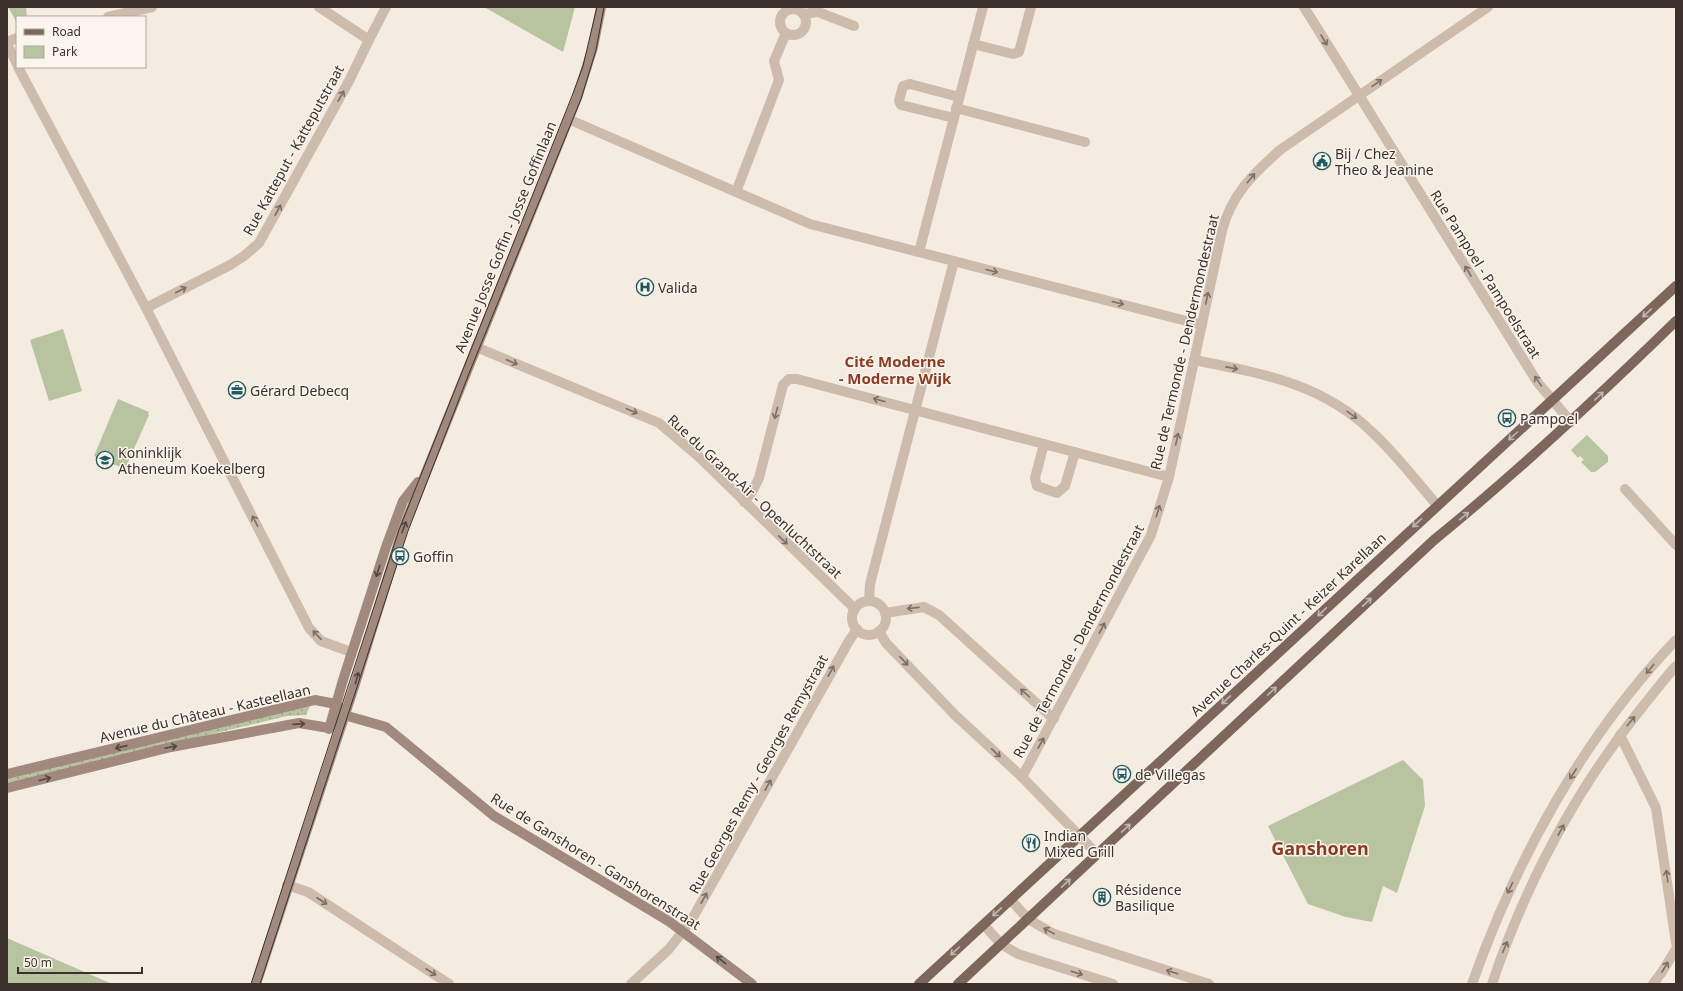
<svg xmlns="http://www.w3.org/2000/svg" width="1683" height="991" font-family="'Noto Sans',sans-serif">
<defs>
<pattern id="grass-dots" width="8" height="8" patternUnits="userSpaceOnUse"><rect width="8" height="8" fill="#b8c4a0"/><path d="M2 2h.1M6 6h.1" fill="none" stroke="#97a083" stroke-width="1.8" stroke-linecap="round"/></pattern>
</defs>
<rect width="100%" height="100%" fill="#f4ebe1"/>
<!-- grass -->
<polygon fill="url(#grass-dots)" points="310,706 306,715 287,716 7,783 7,777"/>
<!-- green -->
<g fill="#b8c4a0">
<polygon points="8,7 26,7 27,17 17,17 17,23"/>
<polygon points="484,7 575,7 563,52"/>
<polygon points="63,329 82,391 49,401 30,340"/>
<polygon points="118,399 149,412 148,414 149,415 125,469 94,456"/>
<polygon points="1587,435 1608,456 1608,462 1595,472 1591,472 1581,462 1584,460 1580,456 1578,458 1571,450"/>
<polygon points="1403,760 1423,780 1425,806 1397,893 1383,886 1372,922 1346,917 1308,904 1268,826"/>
<polygon points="7,938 112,984 7,984"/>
</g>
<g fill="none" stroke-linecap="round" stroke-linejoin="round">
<!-- street -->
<g stroke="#cdbbac" stroke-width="10">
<polyline points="1304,7 1538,383 1571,422"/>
<circle cx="793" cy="22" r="13"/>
<polyline points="804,14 818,12 854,26"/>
<polyline points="108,17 152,7"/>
<polyline points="369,40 386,7"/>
<polyline points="7,42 17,38"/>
<polyline points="7,44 17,64"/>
<polyline points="973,44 1013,54 1019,52 1031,7"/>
<polyline points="18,67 146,308 309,628 321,641 351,652"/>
<polyline points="956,108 1085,142"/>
<polyline points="954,118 901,105 899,101 903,86 910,84 959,97"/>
<polyline points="568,119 810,224 1202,325"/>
<polyline points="736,192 779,80 774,61 786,33"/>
<polyline points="919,252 983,7"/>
<polyline points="146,308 230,265 244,256 259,243 349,81 369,40 319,7"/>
<polyline points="476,347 659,423 699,457 855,609"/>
<path d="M1194 360C1260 373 1322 383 1372 432 1396 454 1416 481 1437 505"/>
<polyline points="1044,444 1035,478 1037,486 1057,493 1065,486 1075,452"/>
<polyline points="1625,489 1676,545"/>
<polyline points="744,502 752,492 759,478 783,385 789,379 797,379 1169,477"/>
<polyline points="869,601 870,584 954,261"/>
<circle cx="869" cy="618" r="17"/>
<polyline points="885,613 924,607 939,615 1054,719"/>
<polyline points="879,631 886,643 955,715 1022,777 1097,854"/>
<polyline points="1620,735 1656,808 1676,943"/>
<path d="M1022 777 1151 535 1169 477 1222 231C1231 195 1253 174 1280 150L1488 7"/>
<polyline points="287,885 308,892 449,984"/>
<polyline points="1011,900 1028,919 1054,934 1209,984"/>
<polyline points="984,925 1001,944 1018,954 1113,984"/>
<polyline points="631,984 669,949 691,921 849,641 857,629"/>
<path d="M1472 984C1516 859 1584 736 1676 640"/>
<path d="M1492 984C1525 884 1577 788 1643 706 1654 693 1664 679 1676 666"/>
<polyline points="1653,984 1662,972 1676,949"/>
</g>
<!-- secondary -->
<g stroke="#a18a7d" stroke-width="10">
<polyline points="344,715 386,727 494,816 670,922 752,984"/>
<polyline points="329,729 343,680 386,547 403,501 418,482"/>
<polyline points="7,774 315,700 336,704 344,715"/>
<polyline points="7,788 171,747 299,723 329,728 344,715"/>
<polyline points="256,984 355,684 402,532 577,98 593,47 601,7"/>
</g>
<!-- primary -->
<g stroke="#7d675c" stroke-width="10">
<polyline points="919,984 1676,286"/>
<path d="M958 984 1434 540C1519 471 1598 397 1676 321"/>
</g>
<!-- tram -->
<g stroke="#3b302b" stroke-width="1">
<polyline points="251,984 399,530 572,96 583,66 597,7"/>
<polyline points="260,984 408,531 470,371 581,99 596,50 604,7"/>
</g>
</g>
<!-- one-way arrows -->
<defs><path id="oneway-shaft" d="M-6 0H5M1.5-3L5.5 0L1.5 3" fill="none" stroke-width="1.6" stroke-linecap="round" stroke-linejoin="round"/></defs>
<g stroke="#7d6f65">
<use href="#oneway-shaft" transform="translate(1324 40) rotate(59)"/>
<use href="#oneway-shaft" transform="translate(1377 83) rotate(-35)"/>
<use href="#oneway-shaft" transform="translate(341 96) rotate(-61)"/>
<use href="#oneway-shaft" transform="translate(1251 178) rotate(-51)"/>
<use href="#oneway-shaft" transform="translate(278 210) rotate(-61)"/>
<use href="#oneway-shaft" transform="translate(992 271) rotate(14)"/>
<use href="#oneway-shaft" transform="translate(1468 271) rotate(-122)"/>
<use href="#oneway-shaft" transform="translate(181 290) rotate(-27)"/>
<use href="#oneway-shaft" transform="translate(1207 298) rotate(-78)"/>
<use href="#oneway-shaft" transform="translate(1118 303) rotate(14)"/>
<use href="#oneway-shaft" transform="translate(512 362) rotate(23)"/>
<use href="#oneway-shaft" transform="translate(1232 368) rotate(11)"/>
<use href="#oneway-shaft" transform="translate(1538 381) rotate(-125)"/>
<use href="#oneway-shaft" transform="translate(879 400) rotate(-165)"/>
<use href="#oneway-shaft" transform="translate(632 411) rotate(23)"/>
<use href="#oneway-shaft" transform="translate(776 413) rotate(105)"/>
<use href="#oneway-shaft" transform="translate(1352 415) rotate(36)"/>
<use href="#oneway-shaft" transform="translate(1177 439) rotate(-78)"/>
<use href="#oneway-shaft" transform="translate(1158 511) rotate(-73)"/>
<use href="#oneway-shaft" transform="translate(255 521) rotate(-117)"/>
<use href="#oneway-shaft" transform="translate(783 540) rotate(44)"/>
<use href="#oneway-shaft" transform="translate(913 608) rotate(174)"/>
<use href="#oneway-shaft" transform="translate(1102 628) rotate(-62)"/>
<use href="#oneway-shaft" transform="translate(317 635) rotate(-133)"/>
<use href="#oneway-shaft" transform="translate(904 661) rotate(47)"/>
<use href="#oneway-shaft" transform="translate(1650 669) rotate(129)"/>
<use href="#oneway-shaft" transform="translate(831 671) rotate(-61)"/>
<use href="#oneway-shaft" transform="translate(1025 693) rotate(-138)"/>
<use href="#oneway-shaft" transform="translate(1631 721) rotate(-51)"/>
<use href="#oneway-shaft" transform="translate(1041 743) rotate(-61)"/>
<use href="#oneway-shaft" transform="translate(996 753) rotate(43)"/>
<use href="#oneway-shaft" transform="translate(1573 774) rotate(123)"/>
<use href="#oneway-shaft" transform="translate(768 785) rotate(-61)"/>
<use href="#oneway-shaft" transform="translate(1561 830) rotate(-61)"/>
<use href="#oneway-shaft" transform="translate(1667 876) rotate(-98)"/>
<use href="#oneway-shaft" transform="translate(1510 888) rotate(116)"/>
<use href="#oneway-shaft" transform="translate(704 898) rotate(-61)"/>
<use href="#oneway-shaft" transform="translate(322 901) rotate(33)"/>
<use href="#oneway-shaft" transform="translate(1049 931) rotate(-151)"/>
<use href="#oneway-shaft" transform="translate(1505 947) rotate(-67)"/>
<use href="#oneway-shaft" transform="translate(1665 967) rotate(-59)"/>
<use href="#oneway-shaft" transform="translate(431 972) rotate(33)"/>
<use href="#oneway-shaft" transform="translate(1172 972) rotate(-162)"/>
<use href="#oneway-shaft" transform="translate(1077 973) rotate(18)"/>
</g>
<g stroke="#c2b5ac">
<use href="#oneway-shaft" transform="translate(1647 313) rotate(137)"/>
<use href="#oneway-shaft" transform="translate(1599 396) rotate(-44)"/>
<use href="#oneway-shaft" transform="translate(1513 436) rotate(138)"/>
<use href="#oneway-shaft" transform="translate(1464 516) rotate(-39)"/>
<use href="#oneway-shaft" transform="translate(1417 523) rotate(137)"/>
<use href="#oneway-shaft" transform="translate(1367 602) rotate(-43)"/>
<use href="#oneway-shaft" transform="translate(1322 612) rotate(137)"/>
<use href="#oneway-shaft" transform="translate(1272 691) rotate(-43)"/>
<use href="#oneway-shaft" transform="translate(1226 700) rotate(137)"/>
<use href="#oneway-shaft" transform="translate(1126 828) rotate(-43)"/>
<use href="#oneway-shaft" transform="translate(1066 883) rotate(-43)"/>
<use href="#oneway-shaft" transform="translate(997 912) rotate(137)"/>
<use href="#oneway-shaft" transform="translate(955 951) rotate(138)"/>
</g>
<g stroke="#544640">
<use href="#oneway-shaft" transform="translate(404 527) rotate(-69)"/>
<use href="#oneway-shaft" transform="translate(378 571) rotate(108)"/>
<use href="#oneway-shaft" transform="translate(357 678) rotate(-74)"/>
<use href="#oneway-shaft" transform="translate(299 724) rotate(-4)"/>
<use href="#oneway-shaft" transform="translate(121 747) rotate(167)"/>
<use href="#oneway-shaft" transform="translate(171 747) rotate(-12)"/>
<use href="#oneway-shaft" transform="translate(45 779) rotate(-14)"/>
<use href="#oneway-shaft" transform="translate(721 960) rotate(-142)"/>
</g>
<!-- icons -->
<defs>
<symbol id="civic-ring" viewBox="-11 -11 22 22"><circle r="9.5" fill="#fbf5ee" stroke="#1f5a5e" stroke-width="1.5"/><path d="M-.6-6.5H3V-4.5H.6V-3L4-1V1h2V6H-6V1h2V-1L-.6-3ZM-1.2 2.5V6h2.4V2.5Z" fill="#1f5a5e"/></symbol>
<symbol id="hospital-ring" viewBox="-11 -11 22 22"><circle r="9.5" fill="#fbf5ee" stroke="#1f5a5e" stroke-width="1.5"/><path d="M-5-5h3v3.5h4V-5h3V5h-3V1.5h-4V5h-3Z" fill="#1f5a5e"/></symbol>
<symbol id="office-ring" viewBox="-11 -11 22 22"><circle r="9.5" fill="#fbf5ee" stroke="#1f5a5e" stroke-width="1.5"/><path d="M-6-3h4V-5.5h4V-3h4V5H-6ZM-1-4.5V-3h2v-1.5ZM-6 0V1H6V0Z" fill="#1f5a5e"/></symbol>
<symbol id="bus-ring" viewBox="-11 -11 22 22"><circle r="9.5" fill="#fbf5ee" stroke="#1f5a5e" stroke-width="1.5"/><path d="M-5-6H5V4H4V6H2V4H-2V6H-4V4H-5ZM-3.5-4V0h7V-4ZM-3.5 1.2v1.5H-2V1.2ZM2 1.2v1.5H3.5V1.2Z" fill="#1f5a5e"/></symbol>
<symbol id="school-ring" viewBox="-11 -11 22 22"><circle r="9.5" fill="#fbf5ee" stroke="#1f5a5e" stroke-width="1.5"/><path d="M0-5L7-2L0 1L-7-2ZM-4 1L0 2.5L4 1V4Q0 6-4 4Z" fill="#1f5a5e"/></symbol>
<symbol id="restaurant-ring" viewBox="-11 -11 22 22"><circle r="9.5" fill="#fbf5ee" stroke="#1f5a5e" stroke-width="1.5"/><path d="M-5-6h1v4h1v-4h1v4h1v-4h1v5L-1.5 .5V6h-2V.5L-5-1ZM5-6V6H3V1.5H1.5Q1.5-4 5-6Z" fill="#1f5a5e"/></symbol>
<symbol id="building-ring" viewBox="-11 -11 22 22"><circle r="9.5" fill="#fbf5ee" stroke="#1f5a5e" stroke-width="1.5"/><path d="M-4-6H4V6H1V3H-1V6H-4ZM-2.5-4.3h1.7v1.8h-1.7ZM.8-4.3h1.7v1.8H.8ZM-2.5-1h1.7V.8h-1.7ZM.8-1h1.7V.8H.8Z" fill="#1f5a5e"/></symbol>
</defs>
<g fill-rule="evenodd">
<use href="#civic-ring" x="1312" y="151" width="20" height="20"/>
<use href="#hospital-ring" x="635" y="277" width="20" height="20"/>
<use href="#office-ring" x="227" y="380" width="20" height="20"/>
<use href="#bus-ring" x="1497" y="408" width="20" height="20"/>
<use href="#school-ring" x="95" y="450" width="20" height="20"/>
<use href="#bus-ring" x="390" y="546" width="20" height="20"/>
<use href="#bus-ring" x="1112" y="764" width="20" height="20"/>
<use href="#restaurant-ring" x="1021" y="833" width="20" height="20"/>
<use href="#building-ring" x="1092" y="887" width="20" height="20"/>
</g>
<g text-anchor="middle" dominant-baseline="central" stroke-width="3" stroke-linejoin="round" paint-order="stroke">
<!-- street labels -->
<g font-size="14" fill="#3b302b" stroke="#fbf5ee">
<text transform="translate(293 150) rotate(-61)">Rue Katteput - Katteputstraat</text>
<text transform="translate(505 237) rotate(-68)">Avenue Josse Goffin - Josse Goffinlaan</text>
<text transform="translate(1486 274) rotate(58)">Rue Pampoel - Pampoelstraat</text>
<text transform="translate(1184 342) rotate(-77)">Rue de Termonde - Dendermondestraat</text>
<text transform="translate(755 496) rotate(43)">Rue du Grand-Air - Openluchtstraat</text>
<text transform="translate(1288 624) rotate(-43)">Avenue Charles-Quint - Keizer Karellaan</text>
<text transform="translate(1078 641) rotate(-62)">Rue de Termonde - Dendermondestraat</text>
<text transform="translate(205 713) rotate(-13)">Avenue du Château - Kasteellaan</text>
<text transform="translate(758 774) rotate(-61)">Rue Georges Remy - Georges Remystraat</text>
<text transform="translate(596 861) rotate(32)">Rue de Ganshoren - Ganshorenstraat</text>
</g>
<!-- poi labels -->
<g font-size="14" fill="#3b302b" stroke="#fbf5ee" text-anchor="start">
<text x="1335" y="153">Bij / Chez<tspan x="1335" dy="16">Theo &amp; Jeanine</tspan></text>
<text x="658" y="287">Valida</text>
<text x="250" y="390">Gérard Debecq</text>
<text x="1520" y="418">Pampoel</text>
<text x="118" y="452">Koninklijk<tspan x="118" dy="16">Atheneum Koekelberg</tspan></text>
<text x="413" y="556">Goffin</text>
<text x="1135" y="774">de Villegas</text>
<text x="1044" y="835">Indian<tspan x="1044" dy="16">Mixed Grill</tspan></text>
<text x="1115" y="889">Résidence<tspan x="1115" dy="16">Basilique</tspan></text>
</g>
<!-- neighbourhood labels -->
<g font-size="15" font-weight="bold" fill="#8c3b22" stroke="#fbf5ee">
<text x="895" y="361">Cité Moderne<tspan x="895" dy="17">- Moderne Wijk</tspan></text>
</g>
<!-- district labels -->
<g font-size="18" font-weight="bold" fill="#8c3b22" stroke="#fbf5ee">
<text x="1320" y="848">Ganshoren</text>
</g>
</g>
<!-- border -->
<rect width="1683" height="991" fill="none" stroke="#3b302b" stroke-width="16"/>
<!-- legend -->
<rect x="16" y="16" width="130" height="52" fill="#fbf5ee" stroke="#aea6a0"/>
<rect x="24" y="29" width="20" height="6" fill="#7d675c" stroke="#aea6a0"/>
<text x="52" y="36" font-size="12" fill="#3b302b">Road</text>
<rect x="24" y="46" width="20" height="12" fill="#b8c4a0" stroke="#aea6a0"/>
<text x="52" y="56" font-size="12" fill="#3b302b">Park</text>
<!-- scale -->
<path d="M18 967v6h124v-6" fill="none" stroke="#3b302b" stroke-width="2"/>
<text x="24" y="967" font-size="12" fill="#3b302b" stroke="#fbf5ee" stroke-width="3" paint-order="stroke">50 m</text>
</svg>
